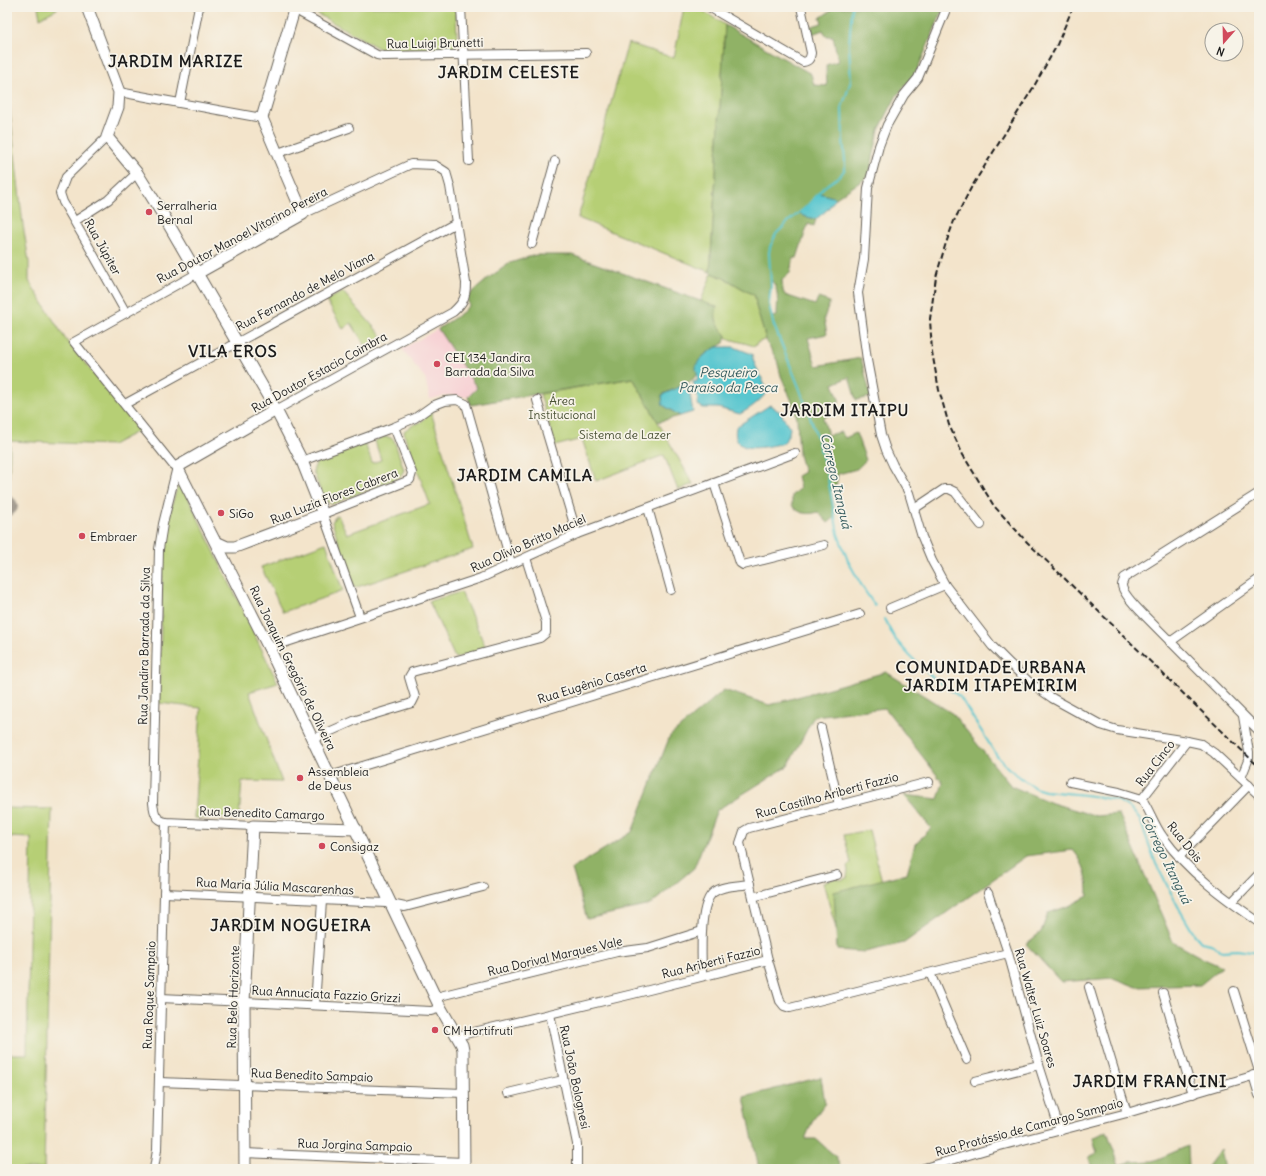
<svg xmlns="http://www.w3.org/2000/svg" width="1266" height="1176" font-family="Delius,sans-serif">
<rect width="100%" height="100%" fill="#f7f3e8"/>
<filter id="ink" filterUnits="userSpaceOnUse"><feTurbulence type="fractalNoise" baseFrequency=".025" numOctaves="2"/><feDisplacementMap in="SourceGraphic" scale="8" xChannelSelector="R" yChannelSelector="G"/><feConvolveMatrix kernelMatrix="1 2 1 2 8 2 1 2 1" color-interpolation-filters="sRGB"/></filter>
<filter id="wash" filterUnits="userSpaceOnUse"><feTurbulence type="fractalNoise" baseFrequency=".012" numOctaves="4" result="noise"/><feDisplacementMap in="SourceGraphic" scale="16" xChannelSelector="R" yChannelSelector="G"/><feGaussianBlur stdDeviation="0.9" result="paint"/><feColorMatrix in="noise" values="0 0 0 0 0 0 0 0 0 0 0 0 0 0 0 0 0 1.4 0 .05"/><feComposite in="paint" operator="in"/></filter>
<g filter="url(#wash)">
<rect width="100%" height="100%" fill="#f3e4cb"/>
<!-- built -->
<polygon fill="#f7cfd3" points="438,329 477,388 468,397 449,395 430,399 425,378 402,349"/>
<!-- green -->
<g fill="#b6cf74" stroke="#697648">
<polygon points="38,7 57,7 57,9 40,18"/>
<polygon points="305,7 456,7 457,42 455,46 450,48 382,50"/>
<polygon points="684,7 697,7 725,25 710,272 578,218 628,43 674,58"/>
<polygon points="7,85 23,225 29,262 29,281 66,340 140,430 112,445 7,441"/>
<polygon points="712,273 728,280 755,296 756,306 766,339 757,343 754,347 751,345 726,338 726,336 717,324 714,315 701,301"/>
<polygon points="343,292 386,341 369,351 351,323 343,329 326,300"/>
<polygon points="633,378 693,484 678,490 664,455 596,481 582,439 555,446 540,394"/>
<polygon points="431,412 473,549 354,588 332,522 335,517 338,515 347,534 430,504 405,437 404,431 411,426 421,422"/>
<polygon points="383,437 389,437 394,440 404,470 400,477 332,504 324,500 313,471 316,463 365,443 372,463 381,460 375,441"/>
<polygon points="7,446 10,446 9,488 7,488"/>
<polygon points="179,486 183,487 278,683 249,692 282,782 242,781 239,818 194,818 201,708 159,703 163,550 165,527 177,488"/>
<polygon points="326,543 343,591 283,612 261,567"/>
<polygon points="461,592 487,650 455,658 429,601"/>
<polygon points="7,808 52,809 44,1169 7,1169 10,1068 7,1068 7,1054 27,1054 31,838 7,837"/>
<polygon points="869,830 891,917 837,932 823,882 836,878 841,880 847,878 848,871 847,866 851,863 844,835"/>
</g>
<!-- forest -->
<g fill="#90b266" stroke="#566741" fill-rule="evenodd">
<path d="M833 7H944L915 75 897 95 879 130 869 176 836 198 819 193 800 212 803 216 816 219 814 226 808 224 797 258H793L790 273 782 280 783 291 785 295 815 305 818 298 830 302 824 318 827 334 808 338 816 366 861 358 871 397 856 400 849 377 833 384 840 402 824 406 829 415 823 418 828 435 841 432 845 438 856 433 866 460 857 469 838 474 836 486 830 491 835 517 828 523 818 512C808 515 800 514 792 506V495L800 488 797 476 804 472 799 455 797 418 791 399 781 376 777 360 767 343 756 306 755 296 728 280 710 272 725 25 811 74 814 85 827 86 826 65 838 61 833 36H826L823 30 812 34 809 27 822 23 820 18 833 9ZM771 280C780 288 777 305 777 316L772 317 769 304Z"/>
<path d="M535 255H572L717 307C713 322 719 325 726 336L724 343C713 349 691 359 698 374 689 385 674 388 662 395L663 405 680 416 658 422 633 378 471 405 468 397 477 388 438 329 463 312 469 305 467 297 490 277 510 263Z"/>
<path d="M886 672 953 714 1011 786 1052 803 1096 816 1119 814 1173 942 1204 959 1222 967 1200 985 1137 987 1113 978 1061 982 1026 944 1041 932 1048 913 1069 906 1088 896C1088 878 1085 864 1073 850L1026 856 904 943 865 952 837 950 834 892 907 873 915 844 931 828 904 795 938 799 943 783 885 708 814 716 788 766 717 810 694 868 650 905 587 919 572 869 632 832 670 736 724 690 769 705Z"/>
<polygon points="821,1077 825,1103 813,1120 805,1139 816,1139 836,1157 841,1169 759,1169 744,1097"/>
<polygon points="1107,1131 1119,1165 1130,1162 1153,1161 1188,1146 1189,1167 1188,1169 1092,1169 1089,1157 1097,1153 1093,1138"/>
<polygon points="1221,1149 1225,1169 1206,1169"/>
</g>
<!-- water -->
<g fill="#59c6cf" stroke="#3a7176">
<polygon points="819,193 836,198 827,210 816,219 803,216 800,213"/>
<path d="M717 347H734L752 354C754 368 765 379 766 393 759 402 751 408 740 414L718 408H703L698 405 697 393 693 382 697 381C698 375 697 374 696 369 695 360 711 350 717 347Z"/>
<polygon points="688,383 693,412 680,416 663,405 662,395"/>
<path d="M770 405 780 412 790 428 789 433 784 443C768 446 730 458 736 427Z"/>
</g>
<g fill="none" stroke-linecap="round" stroke-linejoin="round">
<!-- stream -->
<g stroke="#59c6cf" stroke-width="2">
<polyline points="852,7 849,45 851,81 842,107 843,140 845,160 845,169 840,176 824,187 806,207 789,221 776,234 770,247 769,253 771,286 769,304 773,323 799,387 815,431 827,473 838,534 848,561 863,588 875,606"/>
<polyline points="884,619 895,639 910,656 931,676 960,697 997,756 1008,768 1025,781 1035,788 1045,791 1085,795 1117,800 1131,809 1140,820 1156,864 1181,912 1194,934 1201,942 1211,944 1222,951 1237,950 1259,953"/>
</g>
<!-- taxiway -->
<polyline stroke="#888074" stroke-width="20" points="7,506 8,506"/>
</g>
</g>
<g filter="url(#ink)">
<g fill="none" stroke-linecap="round" stroke-linejoin="round">
<defs>
<g id="street">
<polyline points="298,7 301,13 377,55 383,56 586,53"/>
<polyline points="461,7 469,161"/>
<path d="M709 7 803 62C809 61 810 59 811 53L801 7"/>
<polyline points="947,7 918,78 904,95 887,125 879,146 868,188 864,259 858,293 867,360 881,435 886,450 893,465 909,493 922,537 932,561 945,585 992,646 1010,664 1029,682 1052,698 1101,725 1117,730 1187,741 1201,744 1214,753 1259,795"/>
<polyline points="119,92 262,118"/>
<polyline points="180,103 199,7"/>
<polyline points="107,137 66,177 60,193 63,202 88,245 126,313"/>
<polyline points="278,153 349,128"/>
<polyline points="75,221 108,200 137,173"/>
<polyline points="532,244 555,161"/>
<path d="M196 274 74 342 173 465 177 467 163 524 159 549 153 803C154 813 156 820 166 822L253 826"/>
<polyline points="537,400 577,534"/>
<polyline points="125,404 456,223"/>
<path d="M276 410 453 312C463 303 466 298 466 283L450 186 446 172 435 165 411 164 303 214"/>
<polyline points="302,461 394,427 415,418 432,406 445,401 457,400 466,404 511,563"/>
<polyline points="714,483 740,563 743,565 824,545"/>
<path d="M1259 493 1124 578C1124 581 1122 583 1122 585 1122 593 1138 609 1144 615L1259 731"/>
<polyline points="648,508 671,590"/>
<polyline points="914,509 944,489 949,489 955,492 981,525"/>
<polyline points="890,608 945,585"/>
<polyline points="360,617 323,514 410,480 412,473 394,427"/>
<polyline points="1170,642 1259,579"/>
<polyline points="269,648 481,578 577,534 795,453"/>
<polyline points="821,728 839,805"/>
<polyline points="313,739 356,720 412,703 415,697 409,677 412,672 540,638 546,633 546,622 526,558"/>
<polyline points="330,776 860,614"/>
<polyline points="1241,778 1249,758 1249,752 1243,716"/>
<path d="M1070 782 1119 792 1142 799C1150 811 1154 825 1163 837 1188 872 1224 898 1259 922"/>
<polyline points="1142,799 1187,741"/>
<polyline points="1179,857 1249,785"/>
<polyline points="164,893 386,903 405,907 483,887"/>
<polyline points="988,893 1008,953 1039,1065 1060,1131"/>
<polyline points="753,897 837,875"/>
<polyline points="1232,902 1259,874"/>
<polyline points="768,960 740,843 744,831 749,828 929,782"/>
<polyline points="930,973 967,1060"/>
<path d="M702 976C702 957 698 903 714 892 723 885 739 886 750 884"/>
<polyline points="1089,987 1127,1113"/>
<polyline points="1234,991 1259,1071"/>
<polyline points="1163,993 1193,1094"/>
<polyline points="436,997 617,952 648,948 702,931"/>
<polyline points="161,998 431,1011 438,1009 439,1005"/>
<polyline points="315,1005 322,901"/>
<polyline points="550,1014 577,1144 577,1169"/>
<polyline points="457,1036 633,994 768,960 780,1001 784,1006 790,1008 1008,953"/>
<polyline points="1253,1075 1259,1095"/>
<polyline points="975,1081 1039,1065"/>
<polyline points="159,1082 464,1093"/>
<polyline points="508,1093 563,1080"/>
<polyline points="245,1153 464,1162"/>
<polyline points="154,1169 157,1150 166,822"/>
<polyline points="921,1169 996,1147 1127,1113 1259,1074"/>
</g>
<g id="secondary">
<polyline points="87,7 119,92 118,107 107,137 137,173 165,218 276,410 302,461 323,514 235,547 227,547 216,542"/>
<polyline points="196,274 303,214 262,118 295,7"/>
<polyline points="276,410 177,467 269,648 439,1005 462,1045 463,1050 464,1169"/>
<polyline points="245,1169 244,1002 253,826 356,829"/>
</g>
</defs>
<!-- street casing -->
<use href="#street" stroke="#676259" stroke-width="10"/>
<!-- secondary casing -->
<use href="#secondary" stroke="#676259" stroke-width="13"/>
<!-- street -->
<use href="#street" stroke="#fff" stroke-width="8"/>
<!-- secondary -->
<use href="#secondary" stroke="#fff" stroke-width="11"/>
<!-- rail -->
<polyline stroke="#1c1c1c" stroke-width="2" stroke-dasharray="6 3" stroke-linecap="butt" points="1073,7 1056,47 1033,88 971,188 954,221 945,246 936,277 930,319 932,352 939,390 949,425 963,455 994,506 1027,542 1259,767"/>
</g>
</g>
<!-- markers -->
<g fill="#d1495b" stroke="#f7f3e8" stroke-width="1.5">
<circle cx="149" cy="212" r="4"/>
<circle cx="437" cy="364" r="4"/>
<circle cx="221" cy="513" r="4"/>
<circle cx="82" cy="536" r="4"/>
<circle cx="300" cy="778" r="4"/>
<circle cx="322" cy="846" r="4"/>
<circle cx="435" cy="1030" r="4"/>
</g>
<g text-anchor="middle" dominant-baseline="central" stroke-width="3.5" stroke-linejoin="round" paint-order="stroke">
<!-- street labels -->
<g font-size="12" fill="#1c1c1c" stroke="#f7f3e8">
<text transform="translate(435 43) rotate(-1)">Rua Luigi Brunetti</text>
<text transform="translate(242 235) rotate(-28)">Rua Doutor Manoel Vitorino Pereira</text>
<text transform="translate(103 247) rotate(61)">Rua Júpiter</text>
<text transform="translate(305 291) rotate(-28)">Rua Fernando de Melo Viana</text>
<text transform="translate(319 372) rotate(-29)">Rua Doutor Estacio Coimbra</text>
<text transform="translate(334 496) rotate(-21)">Rua Luzia Flores Cabrera</text>
<text transform="translate(528 543) rotate(-24)">Rua Olivio Britto Maciel</text>
<text transform="translate(144 646) rotate(-89)">Rua Jandira Barrada da Silva</text>
<text transform="translate(293 668) rotate(64)">Rua Joaquim Gregório de Oliveira</text>
<text transform="translate(592 683) rotate(-17)">Rua Eugênio Caserta</text>
<text transform="translate(1155 763) rotate(-52)">Rua Cinco</text>
<text transform="translate(827 795) rotate(-15)">Rua Castilho Ariberti Fazzio</text>
<text transform="translate(262 813) rotate(2)">Rua Benedito Camargo</text>
<text transform="translate(1185 842) rotate(51)">Rua Dois</text>
<text transform="translate(275 886) rotate(3)">Rua Maria Júlia Mascarenhas</text>
<text transform="translate(555 956) rotate(-13)">Rua Dorival Marques Vale</text>
<text transform="translate(711 962) rotate(-14)">Rua Ariberti Fazzio</text>
<text transform="translate(326 994) rotate(3)">Rua Annuciata Fazzio Grizzi</text>
<text transform="translate(149 995) rotate(-88)">Rua Roque Sampaio</text>
<text transform="translate(233 997) rotate(-88)">Rua Belo Horizonte</text>
<text transform="translate(1036 1008) rotate(74)">Rua Walter Luiz Soares</text>
<text transform="translate(312 1075) rotate(2)">Rua Benedito Sampaio</text>
<text transform="translate(575 1077) rotate(78)">Rua João Bolognesi</text>
<text transform="translate(1029 1127) rotate(-15)">Rua Protássio de Camargo Sampaio</text>
<text transform="translate(355 1145) rotate(2)">Rua Jorgina Sampaio</text>
</g>
<!-- poi labels -->
<g font-size="12" fill="#1c1c1c" stroke="#f7f3e8" text-anchor="start">
<text x="157" y="205">Serralheria<tspan x="157" dy="14">Bernal</tspan></text>
<text x="445" y="357">CEI 134 Jandira<tspan x="445" dy="14">Barrada da Silva</tspan></text>
<text x="229" y="513">SiGo</text>
<text x="90" y="536">Embraer</text>
<text x="308" y="771">Assembleia<tspan x="308" dy="14">de Deus</tspan></text>
<text x="330" y="846">Consigaz</text>
<text x="443" y="1030">CM Hortifruti</text>
</g>
<!-- park labels -->
<g font-size="12" fill="#4a5236" stroke="#f7f3e8">
<text x="562" y="400">Área<tspan x="562" dy="14">Institucional</tspan></text>
<text x="625" y="434">Sistema de Lazer</text>
</g>
<!-- water labels -->
<g font-size="13" font-style="italic" fill="#31585b" stroke="#f7f3e8">
<text x="728" y="372">Pesqueiro<tspan x="728" dy="15">Paraíso da Pesca</tspan></text>
<text transform="translate(836 481) rotate(77)">Córrego Itanguá</text>
<text transform="translate(1166 859) rotate(64)">Córrego Itanguá</text>
</g>
<!-- district labels -->
<g font-size="16" font-weight="bold" letter-spacing="1" fill="#1c1c1c" stroke="#f7f3e8">
<text x="176" y="61">JARDIM MARIZE</text>
<text x="509" y="72">JARDIM CELESTE</text>
<text x="233" y="351">VILA EROS</text>
<text x="845" y="410">JARDIM ITAIPU</text>
<text x="525" y="475">JARDIM CAMILA</text>
<text x="991" y="667">COMUNIDADE URBANA<tspan x="991" dy="18">JARDIM ITAPEMIRIM</tspan></text>
<text x="291" y="925">JARDIM NOGUEIRA</text>
<text x="1150" y="1081">JARDIM FRANCINI</text>
</g>
</g>
<!-- margin -->
<rect width="1266" height="1176" fill="none" stroke="#f7f3e8" stroke-width="24"/>
<!-- north arrow -->
<g transform="translate(1224 42) rotate(200)"><circle r="19" fill="#f7f3e8" stroke="#9f9d96"/>
<path d="M0-3L7 15L0 10L-7 15Z" fill="#d1495b"/>
<text y="-6" font-size="11" font-weight="bold" text-anchor="middle" fill="#1c1c1c">N</text>
</g>
</svg>
